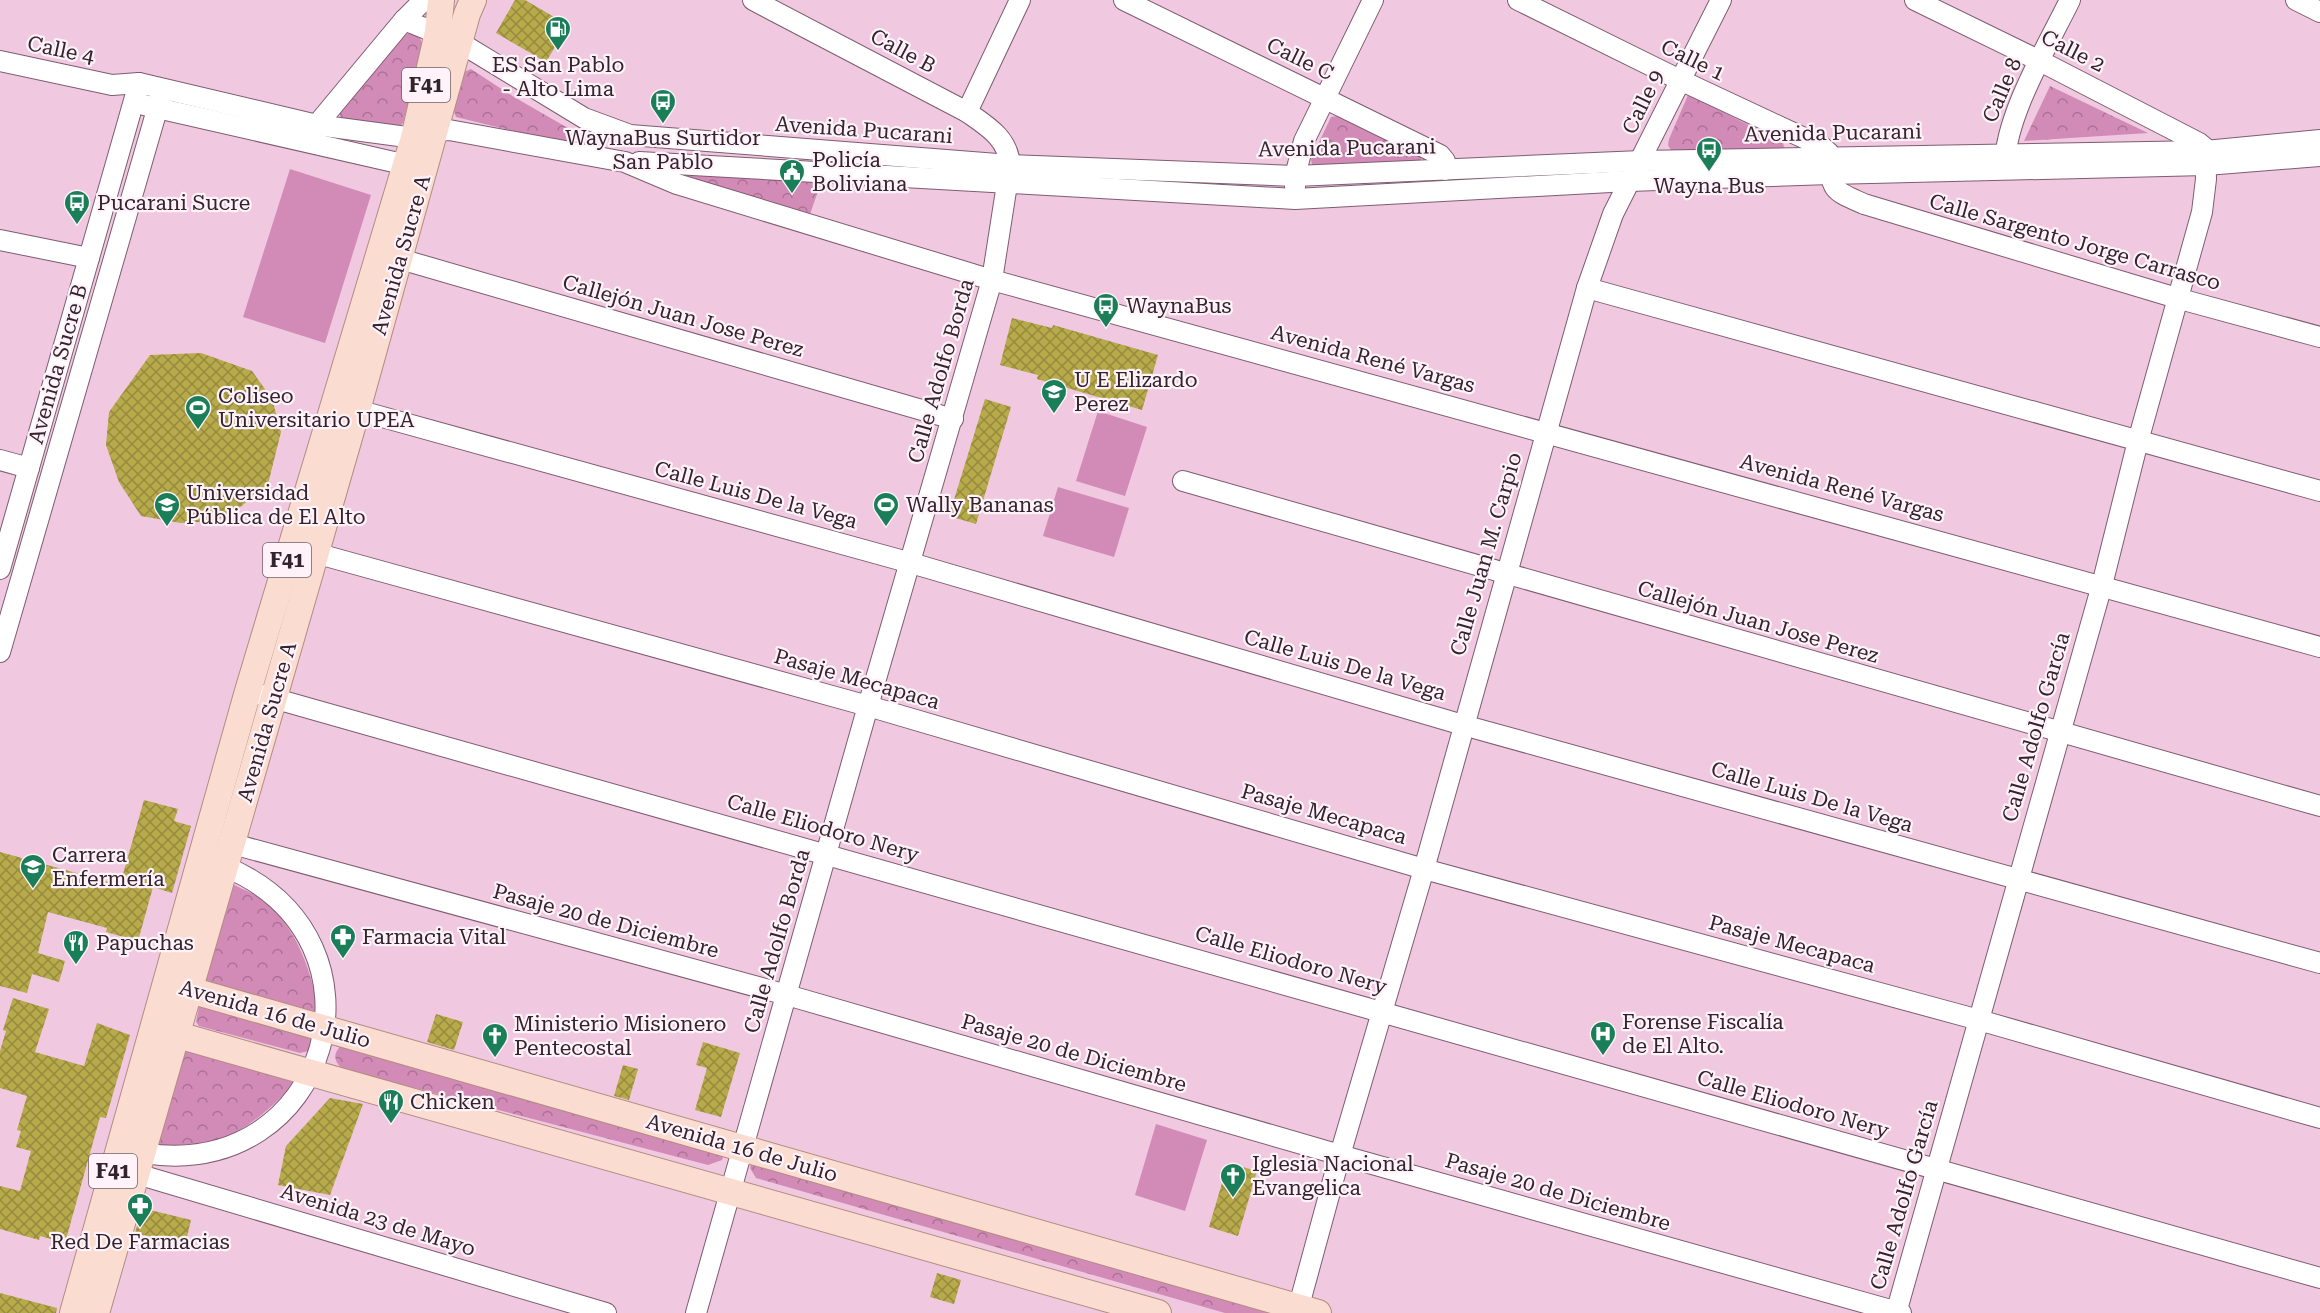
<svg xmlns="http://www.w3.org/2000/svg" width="2320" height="1313" font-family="'Roboto Serif',serif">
<defs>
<pattern id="park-crowns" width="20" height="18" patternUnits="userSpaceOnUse" patternTransform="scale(1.5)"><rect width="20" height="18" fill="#d28bb7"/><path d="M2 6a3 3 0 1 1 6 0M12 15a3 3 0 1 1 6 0" fill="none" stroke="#ab7195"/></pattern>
<pattern id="building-cross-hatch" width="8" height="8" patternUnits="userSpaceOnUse" patternTransform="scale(1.5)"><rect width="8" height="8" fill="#b7aa4a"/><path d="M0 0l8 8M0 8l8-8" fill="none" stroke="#958a3e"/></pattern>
</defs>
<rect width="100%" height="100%" fill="#f0c8df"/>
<!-- green -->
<g fill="#d28bb7">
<polygon points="290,169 371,195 325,343 243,317"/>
<polygon points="1098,411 1147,427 1125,496 1076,481"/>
<polygon points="1058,487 1129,508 1114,557 1043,536"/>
<polygon points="1156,1124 1207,1140 1185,1211 1135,1195"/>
</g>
<!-- park -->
<g fill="url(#park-crowns)">
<polygon points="412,33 420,38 423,46 403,123 398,128 342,120 338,111 403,35"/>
<polygon points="471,69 514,97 601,147 600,152 456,117 454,111 464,72"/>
<polygon points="2050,86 2148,133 2024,141"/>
<polygon points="1688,95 1783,142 1784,148 1782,150 1672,152 1668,145 1669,139"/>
<polygon points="1337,116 1342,117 1421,156 1421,162 1314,167 1312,165 1311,159 1331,117"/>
<polygon points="676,171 822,180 810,214 670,177"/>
<path d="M234 885C242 889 252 892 259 898 297 925 309 967 319 1009L313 1015 208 986 203 979 228 889Z"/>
<polygon points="205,1005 312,1037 313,1045 309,1051 300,1053 199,1026 196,1022 199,1007"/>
<path d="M342 1045 724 1153 722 1160 708 1165 343 1069C334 1062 332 1053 342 1045Z"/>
<path d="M189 1047 296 1081C278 1104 234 1141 204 1145 189 1147 172 1145 157 1146L183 1051Z"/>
<polygon points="752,1160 1270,1309 1270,1313 1225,1313 756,1178 750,1168"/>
</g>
<!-- building -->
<g fill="url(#building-cross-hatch)">
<polygon points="515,0 525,0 568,25 546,62 496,33"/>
<polygon points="1012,318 1052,328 1053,325 1158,355 1142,410 1037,379 1038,375 1000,365"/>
<polygon points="201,353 252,371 272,399 281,432 268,484 238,509 215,521 181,523 141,516 119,482 106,445 109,412 150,355"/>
<polygon points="985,399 1011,407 976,524 949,516"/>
<polygon points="144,800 178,809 174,821 191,826 172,893 153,887 138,941 106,932 107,928 48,912 38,953 65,961 59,982 32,974 27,993 0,986 0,852 120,885"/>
<polygon points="13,998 49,1009 35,1052 84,1066 97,1023 130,1035 106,1118 100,1117 65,1243 40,1236 39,1240 0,1229 0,1186 20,1191 31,1151 16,1147 21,1131 17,1130 27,1096 0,1088 0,1051 6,1031 3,1030"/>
<polygon points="436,1014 463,1022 454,1050 427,1042"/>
<polygon points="703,1042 740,1053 721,1117 695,1110 707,1068 696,1065"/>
<polygon points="623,1065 638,1069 629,1100 614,1096"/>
<polygon points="330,1098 363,1104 330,1195 278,1185 286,1146"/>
<polygon points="1228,1163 1257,1171 1238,1236 1209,1227"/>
<polygon points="142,1208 191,1220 185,1245 135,1233"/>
<polygon points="937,1273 961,1280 954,1304 930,1297"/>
<polygon points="0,1293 57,1308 56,1313 0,1313"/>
</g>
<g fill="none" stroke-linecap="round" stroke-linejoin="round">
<defs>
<g id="minor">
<polyline points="1124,0 1440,155 1445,161 1445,170"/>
<path d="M1518 0 1680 80 1821 146 1829 153C1832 191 1830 189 1864 204L2180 299 2320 337"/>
<polyline points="2296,0 2320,12"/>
<polyline points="404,20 459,42 584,118 630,135 1010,165 1295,176 1641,161 2205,151 2320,140"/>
<polyline points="0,61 112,85 139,83 317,125 414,138 436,131 449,130 625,162 677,184 992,280 2320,647"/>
<polyline points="144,105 420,168"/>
<polyline points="967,112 1020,0"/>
<polyline points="310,133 404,20 424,0"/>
<polyline points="639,162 1295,199 1629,181 1830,174 2206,165 2320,156"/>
<path d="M2005 166C2004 118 2048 45 2070 0"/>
<polyline points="1295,187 1295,176 1304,141 1373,0"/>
<polyline points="0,240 89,258"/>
<polyline points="400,259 953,419"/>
<polyline points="1587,288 2320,491"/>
<polyline points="357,410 911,563 1463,725 2320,963"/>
<polyline points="0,460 29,468"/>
<polyline points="1183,481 2320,806"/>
<polyline points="315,553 868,706 1424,869 1979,1020 2320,1118"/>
<polyline points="0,569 139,83"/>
<polyline points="0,652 163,89"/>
<polyline points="262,695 2320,1278"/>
<polyline points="233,844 787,995 1340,1155 1901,1313"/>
<path d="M143 1153C329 1183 400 941 226 867"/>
<polyline points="137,1174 606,1313"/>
<path d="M696 1313 868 706 992 280 1010 165C1008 138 987 126 967 112L753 0"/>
<polyline points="1297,1313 1340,1155 1424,869 1587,288 1613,214 1721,0"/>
<polyline points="1896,1313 2102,585 2138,441 2202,212 2206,179 2205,148 2199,143 2040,61 1915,0"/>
</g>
<g id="major">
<polyline points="176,986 1318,1313"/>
<polyline points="160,1030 1158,1313"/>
<polyline points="73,1313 248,691 414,138 438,32 441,0"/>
<polyline points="96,1313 357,410 467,14 473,0"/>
</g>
</defs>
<!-- minor casing -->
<use href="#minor" stroke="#7e5c71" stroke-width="22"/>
<!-- major casing -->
<use href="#major" stroke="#b38c82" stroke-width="28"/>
<!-- minor -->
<use href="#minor" stroke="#fff" stroke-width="20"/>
<!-- major -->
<use href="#major" stroke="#fbdcd0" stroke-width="26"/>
</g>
<!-- icons -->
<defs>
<symbol id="fuel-pin" viewBox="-11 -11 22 30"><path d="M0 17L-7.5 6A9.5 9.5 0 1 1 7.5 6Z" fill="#1a7f59" stroke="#fff2f9"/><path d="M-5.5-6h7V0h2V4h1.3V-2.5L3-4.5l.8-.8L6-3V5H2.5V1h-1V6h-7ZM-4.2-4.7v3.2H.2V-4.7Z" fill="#fff"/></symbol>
<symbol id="bus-pin" viewBox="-11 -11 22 30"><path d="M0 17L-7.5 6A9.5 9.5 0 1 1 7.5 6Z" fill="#1a7f59" stroke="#fff2f9"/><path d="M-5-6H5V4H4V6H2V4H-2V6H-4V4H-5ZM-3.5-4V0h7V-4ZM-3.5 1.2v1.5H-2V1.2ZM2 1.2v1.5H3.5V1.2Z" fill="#fff"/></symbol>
<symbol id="civic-pin" viewBox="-11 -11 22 30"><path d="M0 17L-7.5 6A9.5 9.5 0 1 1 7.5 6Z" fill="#1a7f59" stroke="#fff2f9"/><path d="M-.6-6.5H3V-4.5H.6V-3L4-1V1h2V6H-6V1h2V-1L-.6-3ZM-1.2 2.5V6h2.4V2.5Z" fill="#fff"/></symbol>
<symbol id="school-pin" viewBox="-11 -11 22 30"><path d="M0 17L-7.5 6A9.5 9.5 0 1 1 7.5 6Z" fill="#1a7f59" stroke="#fff2f9"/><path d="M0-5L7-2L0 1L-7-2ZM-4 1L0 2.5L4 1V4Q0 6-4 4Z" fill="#fff"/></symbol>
<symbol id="stadium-pin" viewBox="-11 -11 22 30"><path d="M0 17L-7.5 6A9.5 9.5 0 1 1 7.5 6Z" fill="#1a7f59" stroke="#fff2f9"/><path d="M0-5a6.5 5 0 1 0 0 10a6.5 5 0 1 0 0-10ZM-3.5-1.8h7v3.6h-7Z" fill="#fff"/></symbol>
<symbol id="university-pin" viewBox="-11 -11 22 30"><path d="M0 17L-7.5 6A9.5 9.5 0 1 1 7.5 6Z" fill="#1a7f59" stroke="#fff2f9"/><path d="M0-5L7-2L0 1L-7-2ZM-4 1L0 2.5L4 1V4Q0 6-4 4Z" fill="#fff"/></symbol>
<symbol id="pharmacy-pin" viewBox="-11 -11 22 30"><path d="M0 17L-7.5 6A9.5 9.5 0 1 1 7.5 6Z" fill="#1a7f59" stroke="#fff2f9"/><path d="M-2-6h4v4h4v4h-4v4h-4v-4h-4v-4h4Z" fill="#fff"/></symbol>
<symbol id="restaurant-pin" viewBox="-11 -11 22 30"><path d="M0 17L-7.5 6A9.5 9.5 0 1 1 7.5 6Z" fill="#1a7f59" stroke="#fff2f9"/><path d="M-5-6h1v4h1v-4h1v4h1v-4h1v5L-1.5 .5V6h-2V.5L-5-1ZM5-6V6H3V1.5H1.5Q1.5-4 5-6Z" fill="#fff"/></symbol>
<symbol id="hospital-pin" viewBox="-11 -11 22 30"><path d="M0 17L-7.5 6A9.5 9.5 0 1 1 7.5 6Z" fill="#1a7f59" stroke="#fff2f9"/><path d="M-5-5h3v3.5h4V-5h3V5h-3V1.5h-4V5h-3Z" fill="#fff"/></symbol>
<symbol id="church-pin" viewBox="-11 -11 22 30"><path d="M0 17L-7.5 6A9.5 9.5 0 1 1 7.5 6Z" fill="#1a7f59" stroke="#fff2f9"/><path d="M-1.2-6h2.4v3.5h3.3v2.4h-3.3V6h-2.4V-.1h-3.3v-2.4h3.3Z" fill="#fff"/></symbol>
</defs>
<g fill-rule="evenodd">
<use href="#fuel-pin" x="543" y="14" width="30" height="40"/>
<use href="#bus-pin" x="648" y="87" width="30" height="40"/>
<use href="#bus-pin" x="1694" y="135" width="30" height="40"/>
<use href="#civic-pin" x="777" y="157" width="30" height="40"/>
<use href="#bus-pin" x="62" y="188" width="30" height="40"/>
<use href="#bus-pin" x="1091" y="291" width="30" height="40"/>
<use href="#school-pin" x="1039" y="377" width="30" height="40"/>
<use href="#stadium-pin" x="183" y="393" width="30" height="40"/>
<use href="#university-pin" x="152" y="490" width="30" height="40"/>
<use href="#stadium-pin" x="871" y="490" width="30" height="40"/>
<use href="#university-pin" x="18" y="852" width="30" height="40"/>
<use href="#pharmacy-pin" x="328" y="922" width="30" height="40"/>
<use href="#restaurant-pin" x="61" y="928" width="30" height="40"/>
<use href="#hospital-pin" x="1588" y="1019" width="30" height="40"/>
<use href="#church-pin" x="480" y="1021" width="30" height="40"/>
<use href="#restaurant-pin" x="376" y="1087" width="30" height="40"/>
<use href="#church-pin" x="1218" y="1161" width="30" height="40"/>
<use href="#pharmacy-pin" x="125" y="1191" width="30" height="40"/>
</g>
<g text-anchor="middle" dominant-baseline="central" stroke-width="4.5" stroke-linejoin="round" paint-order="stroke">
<!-- shield labels -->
<g fill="#fff2f9" stroke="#70616a" stroke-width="1.5">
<rect x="402" y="68" width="48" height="34" rx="4.5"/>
<rect x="263" y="543" width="48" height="34" rx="4.5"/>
<rect x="89" y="1154" width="48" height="34" rx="4.5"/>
</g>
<g font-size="20" font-weight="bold" fill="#32232c">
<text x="426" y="85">F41</text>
<text x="287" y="560">F41</text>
<text x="113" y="1171">F41</text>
</g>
<!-- street labels -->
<g font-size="21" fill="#32232c" stroke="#fff2f9">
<text transform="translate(61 50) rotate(12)">Calle 4</text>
<text transform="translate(903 51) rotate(28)">Calle B</text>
<text transform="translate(2073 51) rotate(27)">Calle 2</text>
<text transform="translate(1300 59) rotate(26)">Calle C</text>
<text transform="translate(1693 60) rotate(26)">Calle 1</text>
<text transform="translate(2002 90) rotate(-67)">Calle 8</text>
<text transform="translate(1643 102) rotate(-64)">Calle 9</text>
<text transform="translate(864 130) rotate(4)">Avenida Pucarani</text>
<text transform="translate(1833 133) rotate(-1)">Avenida Pucarani</text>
<text transform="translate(1347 148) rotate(-1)">Avenida Pucarani</text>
<text transform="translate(2075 242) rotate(16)">Calle Sargento Jorge Carrasco</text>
<text transform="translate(401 255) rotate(-74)">Avenida Sucre A</text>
<text transform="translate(683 316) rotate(16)">Callejón Juan Jose Perez</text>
<text transform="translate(1373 359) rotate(15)">Avenida René Vargas</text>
<text transform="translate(58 364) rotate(-74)">Avenida Sucre B</text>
<text transform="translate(941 371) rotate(-74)">Calle Adolfo Borda</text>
<text transform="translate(1842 488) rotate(15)">Avenida René Vargas</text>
<text transform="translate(756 495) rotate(15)">Calle Luis De la Vega</text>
<text transform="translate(1486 554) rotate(-74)">Calle Juan M. Carpio</text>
<text transform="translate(1758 622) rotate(16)">Callejón Juan Jose Perez</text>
<text transform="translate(1345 665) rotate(16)">Calle Luis De la Vega</text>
<text transform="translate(857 679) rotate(16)">Pasaje Mecapaca</text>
<text transform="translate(267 722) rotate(-74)">Avenida Sucre A</text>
<text transform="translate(2036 727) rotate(-74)">Calle Adolfo García</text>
<text transform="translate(1812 797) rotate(16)">Calle Luis De la Vega</text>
<text transform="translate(1324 814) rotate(16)">Pasaje Mecapaca</text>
<text transform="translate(823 828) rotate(16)">Calle Eliodoro Nery</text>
<text transform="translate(606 921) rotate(15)">Pasaje 20 de Diciembre</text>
<text transform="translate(777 941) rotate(-74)">Calle Adolfo Borda</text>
<text transform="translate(1792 944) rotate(15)">Pasaje Mecapaca</text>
<text transform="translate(1291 960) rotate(16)">Calle Eliodoro Nery</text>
<text transform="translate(275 1014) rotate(16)">Avenida 16 de Julio</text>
<text transform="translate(1074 1053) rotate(16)">Pasaje 20 de Diciembre</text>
<text transform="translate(1793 1104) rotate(16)">Calle Eliodoro Nery</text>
<text transform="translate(742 1148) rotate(16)">Avenida 16 de Julio</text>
<text transform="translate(1558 1192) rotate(16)">Pasaje 20 de Diciembre</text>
<text transform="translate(1904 1195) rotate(-74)">Calle Adolfo García</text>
<text transform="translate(378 1220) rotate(17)">Avenida 23 de Mayo</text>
</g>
<!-- poi labels -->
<g font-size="21" fill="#32232c" stroke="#fff2f9" text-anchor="start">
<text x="558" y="65" text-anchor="middle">ES San Pablo<tspan x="558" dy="24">- Alto Lima</tspan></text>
<text x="663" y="138" text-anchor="middle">WaynaBus Surtidor<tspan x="663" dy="24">San Pablo</tspan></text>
<text x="812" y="160">Policía<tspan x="812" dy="24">Boliviana</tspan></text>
<text x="1709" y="186" text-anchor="middle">Wayna Bus</text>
<text x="97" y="203">Pucarani Sucre</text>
<text x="1126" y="306">WaynaBus</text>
<text x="1074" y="380">U E Elizardo<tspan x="1074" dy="24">Perez</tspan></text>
<text x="218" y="396">Coliseo<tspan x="218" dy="24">Universitario UPEA</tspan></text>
<text x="186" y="493">Universidad<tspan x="186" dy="24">Pública de El Alto</tspan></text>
<text x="906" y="505">Wally Bananas</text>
<text x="52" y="855">Carrera<tspan x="52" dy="24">Enfermería</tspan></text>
<text x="362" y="937">Farmacia Vital</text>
<text x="96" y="943">Papuchas</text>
<text x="1622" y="1022">Forense Fiscalía<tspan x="1622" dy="24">de El Alto.</tspan></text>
<text x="514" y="1024">Ministerio Misionero<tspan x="514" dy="24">Pentecostal</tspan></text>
<text x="410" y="1102">Chicken</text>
<text x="1252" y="1164">Iglesia Nacional<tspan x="1252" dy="24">Evangelica</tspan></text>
<text x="140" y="1242" text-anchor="middle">Red De Farmacias</text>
</g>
</g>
</svg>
